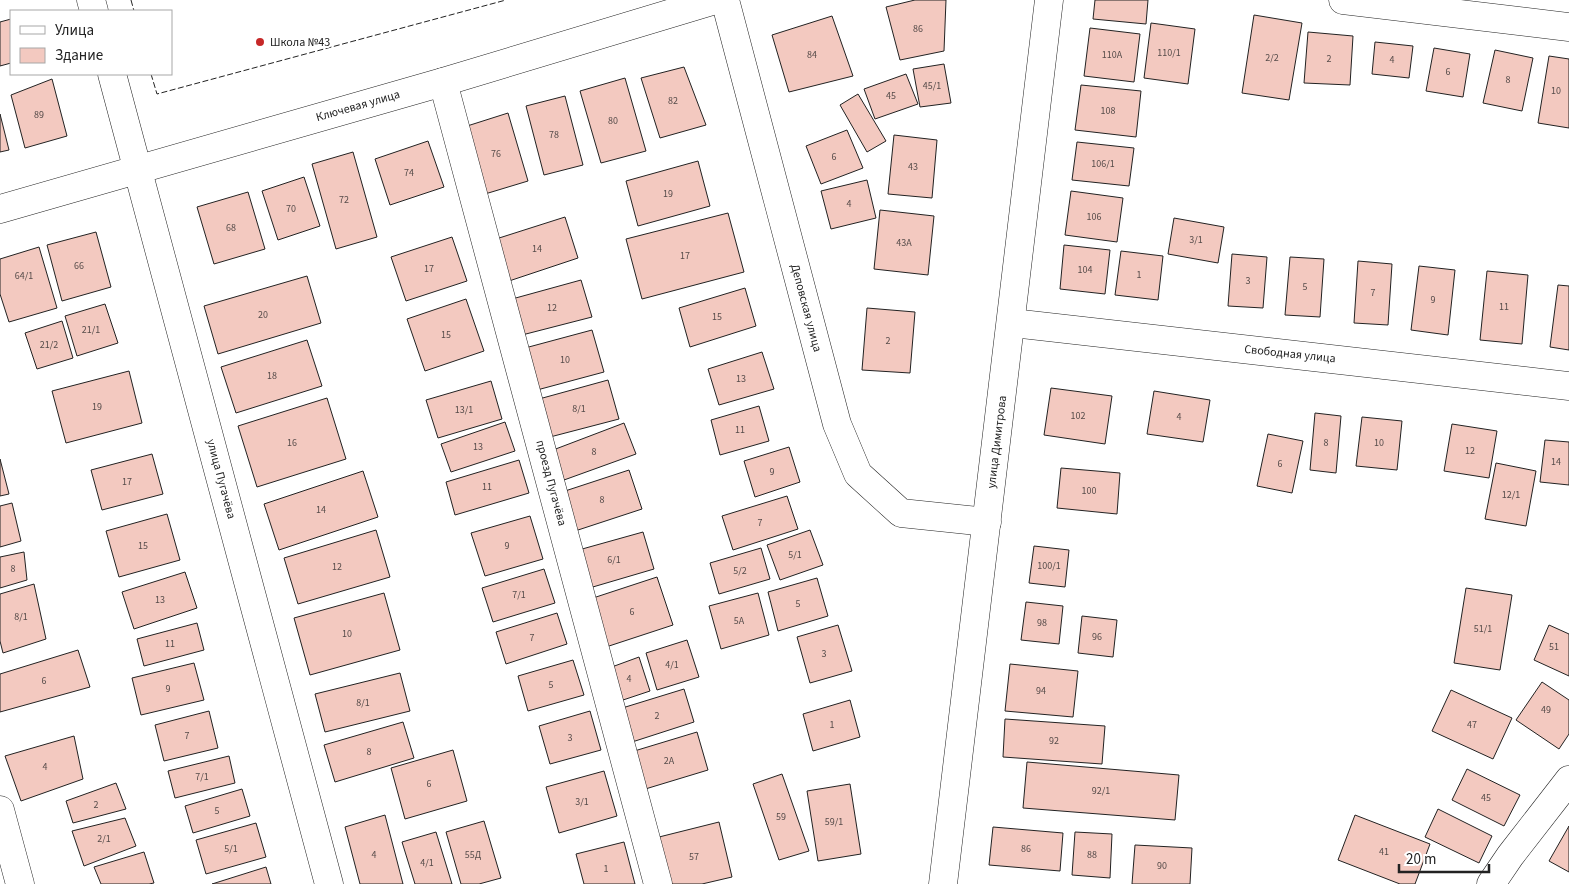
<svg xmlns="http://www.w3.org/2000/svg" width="1569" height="884" font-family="'Source Sans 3',sans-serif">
<rect width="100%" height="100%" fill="#fff"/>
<!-- building -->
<g fill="#f3c9c0" stroke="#222">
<polygon points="915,0 946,0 944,51 900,60 886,7"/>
<polygon points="1095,0 1148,0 1146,24 1093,19"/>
<polygon points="1254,15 1302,23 1289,100 1242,93"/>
<polygon points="832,16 853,76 789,92 772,35"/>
<polygon points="11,19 11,63 0,66 0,22"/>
<polygon points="1151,23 1195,29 1188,84 1144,78"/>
<polygon points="1090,28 1140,34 1134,82 1084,76"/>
<polygon points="1308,32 1353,36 1350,85 1304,83"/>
<polygon points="1375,42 1413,46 1409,78 1372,74"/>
<polygon points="1434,48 1470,54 1463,97 1426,91"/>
<polygon points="1495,50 1533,58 1522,111 1483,103"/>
<polygon points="1549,56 1569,59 1569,128 1538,123"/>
<polygon points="944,64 951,103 920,107 913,69"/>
<polygon points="684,67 706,125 660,138 641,78"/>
<polygon points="906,74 918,104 875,119 864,89"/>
<polygon points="625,78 646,151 601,163 580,91"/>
<polygon points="52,79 67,136 25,148 11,95"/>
<polygon points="1081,85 1141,91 1136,137 1075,130"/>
<polygon points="858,94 886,141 867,152 840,105"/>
<polygon points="565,96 583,165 544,175 526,106"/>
<polygon points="508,113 528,181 485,194 464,127"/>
<polygon points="0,114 9,150 0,152"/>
<polygon points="847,130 863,168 821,184 806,146"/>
<polygon points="894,135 937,140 932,198 888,194"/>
<polygon points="428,141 444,187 390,205 375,159"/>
<polygon points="1077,142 1134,148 1129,186 1072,180"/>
<polygon points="353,152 377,237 336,249 312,164"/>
<polygon points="698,161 710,206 638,226 626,181"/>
<polygon points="304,177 320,226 278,240 262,191"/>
<polygon points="867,180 876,218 831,229 821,191"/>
<polygon points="1071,191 1123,198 1117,242 1065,235"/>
<polygon points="248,192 265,249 214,264 197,207"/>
<polygon points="880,210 934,216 928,275 874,269"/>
<polygon points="728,213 744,272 642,299 626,239"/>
<polygon points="565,217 578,258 509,281 496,239"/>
<polygon points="1174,218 1224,227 1218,263 1168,254"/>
<polygon points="96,232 111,287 62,301 47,245"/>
<polygon points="452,237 467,281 406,301 391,257"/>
<polygon points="1064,245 1110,250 1105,294 1060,289"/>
<polygon points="39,247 57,308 9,322 0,294 0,259"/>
<polygon points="1121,251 1163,256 1158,300 1115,295"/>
<polygon points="1232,254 1267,257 1263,308 1228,306"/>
<polygon points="1290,257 1324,259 1320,317 1285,315"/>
<polygon points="1358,261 1392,264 1388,325 1354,323"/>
<polygon points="1419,266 1455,270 1448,335 1411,330"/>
<polygon points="1487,271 1528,275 1522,344 1480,340"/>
<polygon points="307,276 321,323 218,354 204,306"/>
<polygon points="581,280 592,317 522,335 512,299"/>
<polygon points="1558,285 1569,286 1569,350 1550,347"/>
<polygon points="745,288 756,326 690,347 679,308"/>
<polygon points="466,299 484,351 425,371 407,319"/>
<polygon points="105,304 118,343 77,356 65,316"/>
<polygon points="867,308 915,312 910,373 862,370"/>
<polygon points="62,321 73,358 37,369 25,333"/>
<polygon points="592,330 604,372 537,390 525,348"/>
<polygon points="307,340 322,386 236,413 221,367"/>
<polygon points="762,352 774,389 719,405 708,369"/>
<polygon points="129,371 142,423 66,443 52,391"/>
<polygon points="608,380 619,419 550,437 539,399"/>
<polygon points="491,381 502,419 438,438 426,400"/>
<polygon points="1051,388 1112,396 1105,444 1044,435"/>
<polygon points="1154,391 1210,400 1203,442 1147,434"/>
<polygon points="327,398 346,459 257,487 238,426"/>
<polygon points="759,406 769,441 720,455 711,420"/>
<polygon points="1315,413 1341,416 1336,473 1310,470"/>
<polygon points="1362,417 1402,421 1397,470 1356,466"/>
<polygon points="505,422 515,451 451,472 441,444"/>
<polygon points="624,423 636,454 564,480 553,450"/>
<polygon points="1452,424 1497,431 1489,478 1444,471"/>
<polygon points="1268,434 1303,441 1292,493 1257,486"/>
<polygon points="1545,440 1569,442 1569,485 1540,482"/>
<polygon points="789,447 800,482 755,497 744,461"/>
<polygon points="152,454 163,494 102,510 91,470"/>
<polygon points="0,459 9,494 0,496"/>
<polygon points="519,460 529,493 455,515 446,482"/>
<polygon points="1496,463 1536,471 1526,526 1485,519"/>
<polygon points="1061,468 1120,473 1117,514 1057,508"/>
<polygon points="629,470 642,509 575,531 562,492"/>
<polygon points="363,471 378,517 279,550 264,504"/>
<polygon points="787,496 798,529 733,550 722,516"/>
<polygon points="12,503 21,541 0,547 0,506"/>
<polygon points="167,514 180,560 119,577 106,531"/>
<polygon points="530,516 543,559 485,576 471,533"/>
<polygon points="376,530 390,577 298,604 284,558"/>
<polygon points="810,530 823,565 780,580 767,545"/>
<polygon points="643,532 654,569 586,589 575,551"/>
<polygon points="1034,546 1069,550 1065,587 1029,583"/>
<polygon points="761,548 770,579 719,594 710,563"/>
<polygon points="24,552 27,580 0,588 0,557"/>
<polygon points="544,569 555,603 493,622 482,588"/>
<polygon points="185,572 197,608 134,629 122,592"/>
<polygon points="657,577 673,625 606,647 590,599"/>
<polygon points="817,578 828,616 778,631 768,592"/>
<polygon points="34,584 46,639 3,653 0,641 0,594"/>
<polygon points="1466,588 1512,595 1500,670 1454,663"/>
<polygon points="384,593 400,650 310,675 294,618"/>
<polygon points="758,593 769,635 721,649 709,606"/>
<polygon points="1026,602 1063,606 1059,644 1021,640"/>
<polygon points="557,613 567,644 506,664 496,632"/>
<polygon points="1082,616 1117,620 1113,657 1078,653"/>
<polygon points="197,623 204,650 144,666 137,639"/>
<polygon points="838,625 852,671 810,683 797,637"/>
<polygon points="1549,625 1569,634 1569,676 1534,660"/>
<polygon points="687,640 699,677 657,690 646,653"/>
<polygon points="78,650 90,687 0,712 0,674"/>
<polygon points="639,657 650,691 620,701 609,668"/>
<polygon points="573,660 584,695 528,711 518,676"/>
<polygon points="194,663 204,700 141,715 132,678"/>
<polygon points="1010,664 1078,671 1073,717 1005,711"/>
<polygon points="400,673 410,711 325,732 315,694"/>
<polygon points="1542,682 1569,700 1569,734 1559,749 1516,720"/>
<polygon points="684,689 694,722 629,743 619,709"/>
<polygon points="1451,690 1512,718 1493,759 1432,731"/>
<polygon points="850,700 860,737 813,751 803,714"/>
<polygon points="209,711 218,748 164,761 155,725"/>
<polygon points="590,711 601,750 550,764 539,726"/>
<polygon points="1005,719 1105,726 1102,764 1003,757"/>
<polygon points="403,722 414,758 335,782 324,745"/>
<polygon points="697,732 708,770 642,790 631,752"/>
<polygon points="74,736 83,779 21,801 5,756"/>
<polygon points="453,750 467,801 405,819 391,768"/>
<polygon points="229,756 235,783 175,798 168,771"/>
<polygon points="1027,762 1179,775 1175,820 1023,808"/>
<polygon points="1467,769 1520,795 1504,826 1452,800"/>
<polygon points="604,771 617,816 559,833 546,787"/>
<polygon points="782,774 809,851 779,860 753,784"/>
<polygon points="116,783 126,809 73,823 66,801"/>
<polygon points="850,784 861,854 818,861 807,791"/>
<polygon points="242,789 250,816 193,833 185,806"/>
<polygon points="1438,809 1492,836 1479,863 1425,837"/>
<polygon points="385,815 403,884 360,884 345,827"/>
<polygon points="1355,815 1430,844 1415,884 1400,884 1338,860"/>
<polygon points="125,818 136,846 84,866 72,831"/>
<polygon points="484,821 501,878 479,884 461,884 446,832"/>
<polygon points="719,822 732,877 702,884 666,884 655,838"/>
<polygon points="256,823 266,857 206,874 196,840"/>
<polygon points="1569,826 1569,872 1549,861"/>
<polygon points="993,827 1063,833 1060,871 989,865"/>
<polygon points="436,832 452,884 415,884 402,842"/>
<polygon points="1075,832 1112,834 1110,878 1072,875"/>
<polygon points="624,842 635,884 584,884 576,854"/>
<polygon points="1135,845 1192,848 1190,884 1132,884"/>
<polygon points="144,852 154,883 149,884 101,884 94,867"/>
<polygon points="266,867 271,884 212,884"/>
</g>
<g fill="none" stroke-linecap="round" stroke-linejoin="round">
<defs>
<g id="street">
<polyline points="91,0 94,11"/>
<polyline points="725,0 837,424 858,474 901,513 987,522"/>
<polyline points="1343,0 1569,27"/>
<polyline points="112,74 329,884"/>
<polyline points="443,82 658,884"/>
<polyline points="0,209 443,82 715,0"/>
<polyline points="1012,323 1569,386"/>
<polyline points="0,810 20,884"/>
<polyline points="1491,884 1510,856 1569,780"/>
</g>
<polyline id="secondary" points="943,884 1049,0"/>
</defs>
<!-- street casing -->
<use href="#street" stroke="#222" stroke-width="29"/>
<!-- secondary casing -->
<use href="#secondary" stroke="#222" stroke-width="29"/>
<!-- street -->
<use href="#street" stroke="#fff" stroke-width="28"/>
<!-- secondary -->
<use href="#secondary" stroke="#fff" stroke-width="28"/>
<!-- fence -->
<g stroke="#222" stroke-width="1" stroke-dasharray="6 2.5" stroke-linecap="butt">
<polyline points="131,0 134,11"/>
<polyline points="151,74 157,94 506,0"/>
</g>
</g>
<!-- markers -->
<circle fill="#c62828" stroke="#fff" stroke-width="2" cx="260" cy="42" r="5"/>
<g text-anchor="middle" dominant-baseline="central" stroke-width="4" stroke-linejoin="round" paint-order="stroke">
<!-- number labels -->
<g font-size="10" fill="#564c4a">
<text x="918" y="29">86</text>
<text x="1169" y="53">110/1</text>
<text x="812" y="55">84</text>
<text x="1112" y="55">110А</text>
<text x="1272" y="58">2/2</text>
<text x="1329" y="59">2</text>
<text x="1392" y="60">4</text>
<text x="1448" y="72">6</text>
<text x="1508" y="80">8</text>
<text x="932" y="86">45/1</text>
<text x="1556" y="91">10</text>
<text x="891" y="96">45</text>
<text x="673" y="101">82</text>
<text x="1108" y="111">108</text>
<text x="39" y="115">89</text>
<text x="613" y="121">80</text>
<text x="554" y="135">78</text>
<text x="496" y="154">76</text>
<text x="834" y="157">6</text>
<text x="1103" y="164">106/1</text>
<text x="913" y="167">43</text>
<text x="409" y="173">74</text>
<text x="668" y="194">19</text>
<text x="344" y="200">72</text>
<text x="849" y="204">4</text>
<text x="291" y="209">70</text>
<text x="1094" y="217">106</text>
<text x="231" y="228">68</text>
<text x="1196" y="240">3/1</text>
<text x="904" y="243">43А</text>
<text x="537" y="249">14</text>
<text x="685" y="256">17</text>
<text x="79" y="266">66</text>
<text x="429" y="269">17</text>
<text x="1085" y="270">104</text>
<text x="1139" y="275">1</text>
<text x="24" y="276">64/1</text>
<text x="1248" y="281">3</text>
<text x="1305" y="287">5</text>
<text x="1373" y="293">7</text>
<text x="1433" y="300">9</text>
<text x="1504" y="307">11</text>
<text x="552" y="308">12</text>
<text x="263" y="315">20</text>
<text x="717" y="317">15</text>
<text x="91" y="330">21/1</text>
<text x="446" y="335">15</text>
<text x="888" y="341">2</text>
<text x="49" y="345">21/2</text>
<text x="565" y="360">10</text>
<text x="272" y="376">18</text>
<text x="741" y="379">13</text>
<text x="97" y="407">19</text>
<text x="579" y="409">8/1</text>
<text x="464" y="410">13/1</text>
<text x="1078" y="416">102</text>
<text x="1179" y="417">4</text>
<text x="740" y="430">11</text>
<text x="292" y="443">16</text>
<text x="1326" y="443">8</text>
<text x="1379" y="443">10</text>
<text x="478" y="447">13</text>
<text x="1470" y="451">12</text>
<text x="594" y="452">8</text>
<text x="1556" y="462">14</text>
<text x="1280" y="464">6</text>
<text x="772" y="472">9</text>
<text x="127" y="482">17</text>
<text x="487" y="487">11</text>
<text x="1089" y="491">100</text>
<text x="1511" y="495">12/1</text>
<text x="602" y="500">8</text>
<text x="321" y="510">14</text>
<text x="760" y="523">7</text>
<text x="143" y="546">15</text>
<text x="507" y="546">9</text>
<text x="795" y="555">5/1</text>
<text x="614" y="560">6/1</text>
<text x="1049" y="566">100/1</text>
<text x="337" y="567">12</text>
<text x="13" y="569">8</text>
<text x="740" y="571">5/2</text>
<text x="519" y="595">7/1</text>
<text x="160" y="600">13</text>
<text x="798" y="604">5</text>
<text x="632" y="612">6</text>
<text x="21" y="617">8/1</text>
<text x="739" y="621">5А</text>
<text x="1042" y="623">98</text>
<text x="1483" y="629">51/1</text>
<text x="347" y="634">10</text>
<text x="1097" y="637">96</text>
<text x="532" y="638">7</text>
<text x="170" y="644">11</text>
<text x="1554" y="647">51</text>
<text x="824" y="654">3</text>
<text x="672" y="665">4/1</text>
<text x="629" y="679">4</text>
<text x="44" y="681">6</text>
<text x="551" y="685">5</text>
<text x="168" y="689">9</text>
<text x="1041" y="691">94</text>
<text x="363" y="703">8/1</text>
<text x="1546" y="710">49</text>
<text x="657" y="716">2</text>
<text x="832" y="725">1</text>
<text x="1472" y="725">47</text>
<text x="187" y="736">7</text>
<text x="570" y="738">3</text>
<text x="1054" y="741">92</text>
<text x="369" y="752">8</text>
<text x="669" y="761">2А</text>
<text x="45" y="767">4</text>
<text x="202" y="777">7/1</text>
<text x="429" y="784">6</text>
<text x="1101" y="791">92/1</text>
<text x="1486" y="798">45</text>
<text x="582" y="802">3/1</text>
<text x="96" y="805">2</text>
<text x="217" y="811">5</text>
<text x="781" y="817">59</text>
<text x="834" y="822">59/1</text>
<text x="104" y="839">2/1</text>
<text x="231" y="849">5/1</text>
<text x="1026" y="849">86</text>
<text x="1384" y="852">41</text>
<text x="374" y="855">4</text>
<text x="473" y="855">55Д</text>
<text x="1092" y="855">88</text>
<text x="694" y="857">57</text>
<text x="427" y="863">4/1</text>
<text x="1162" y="866">90</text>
<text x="606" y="869">1</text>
</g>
<!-- poi labels -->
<g font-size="12" fill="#222" stroke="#fff" text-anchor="start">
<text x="270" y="42">Школа №43</text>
</g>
<!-- street labels -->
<g font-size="12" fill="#222" stroke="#fff">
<text transform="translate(358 106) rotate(-16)">Ключевая улица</text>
<text transform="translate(806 308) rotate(75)">Деповская улица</text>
<text transform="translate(1290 354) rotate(6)">Свободная улица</text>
<text transform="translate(997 442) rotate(-83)">улица Димитрова</text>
<text transform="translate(221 479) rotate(75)">улица Пугачёва</text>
<text transform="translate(551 483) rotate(75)">проезд Пугачёва</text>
</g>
</g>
<!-- legend -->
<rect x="10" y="10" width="162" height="65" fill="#ffffff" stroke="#a7a7a7"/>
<rect x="20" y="26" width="25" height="8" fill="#ffffff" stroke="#a7a7a7"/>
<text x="55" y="35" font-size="15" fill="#222222">Улица</text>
<rect x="20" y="48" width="25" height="15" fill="#f3c9c0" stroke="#a7a7a7"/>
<text x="55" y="60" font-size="15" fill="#222222">Здание</text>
<!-- scale -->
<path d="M1399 864v8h90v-8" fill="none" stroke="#222222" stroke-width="2.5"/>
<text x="1406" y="864" font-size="15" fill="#222222" stroke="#ffffff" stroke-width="4" paint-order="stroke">20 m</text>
</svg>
